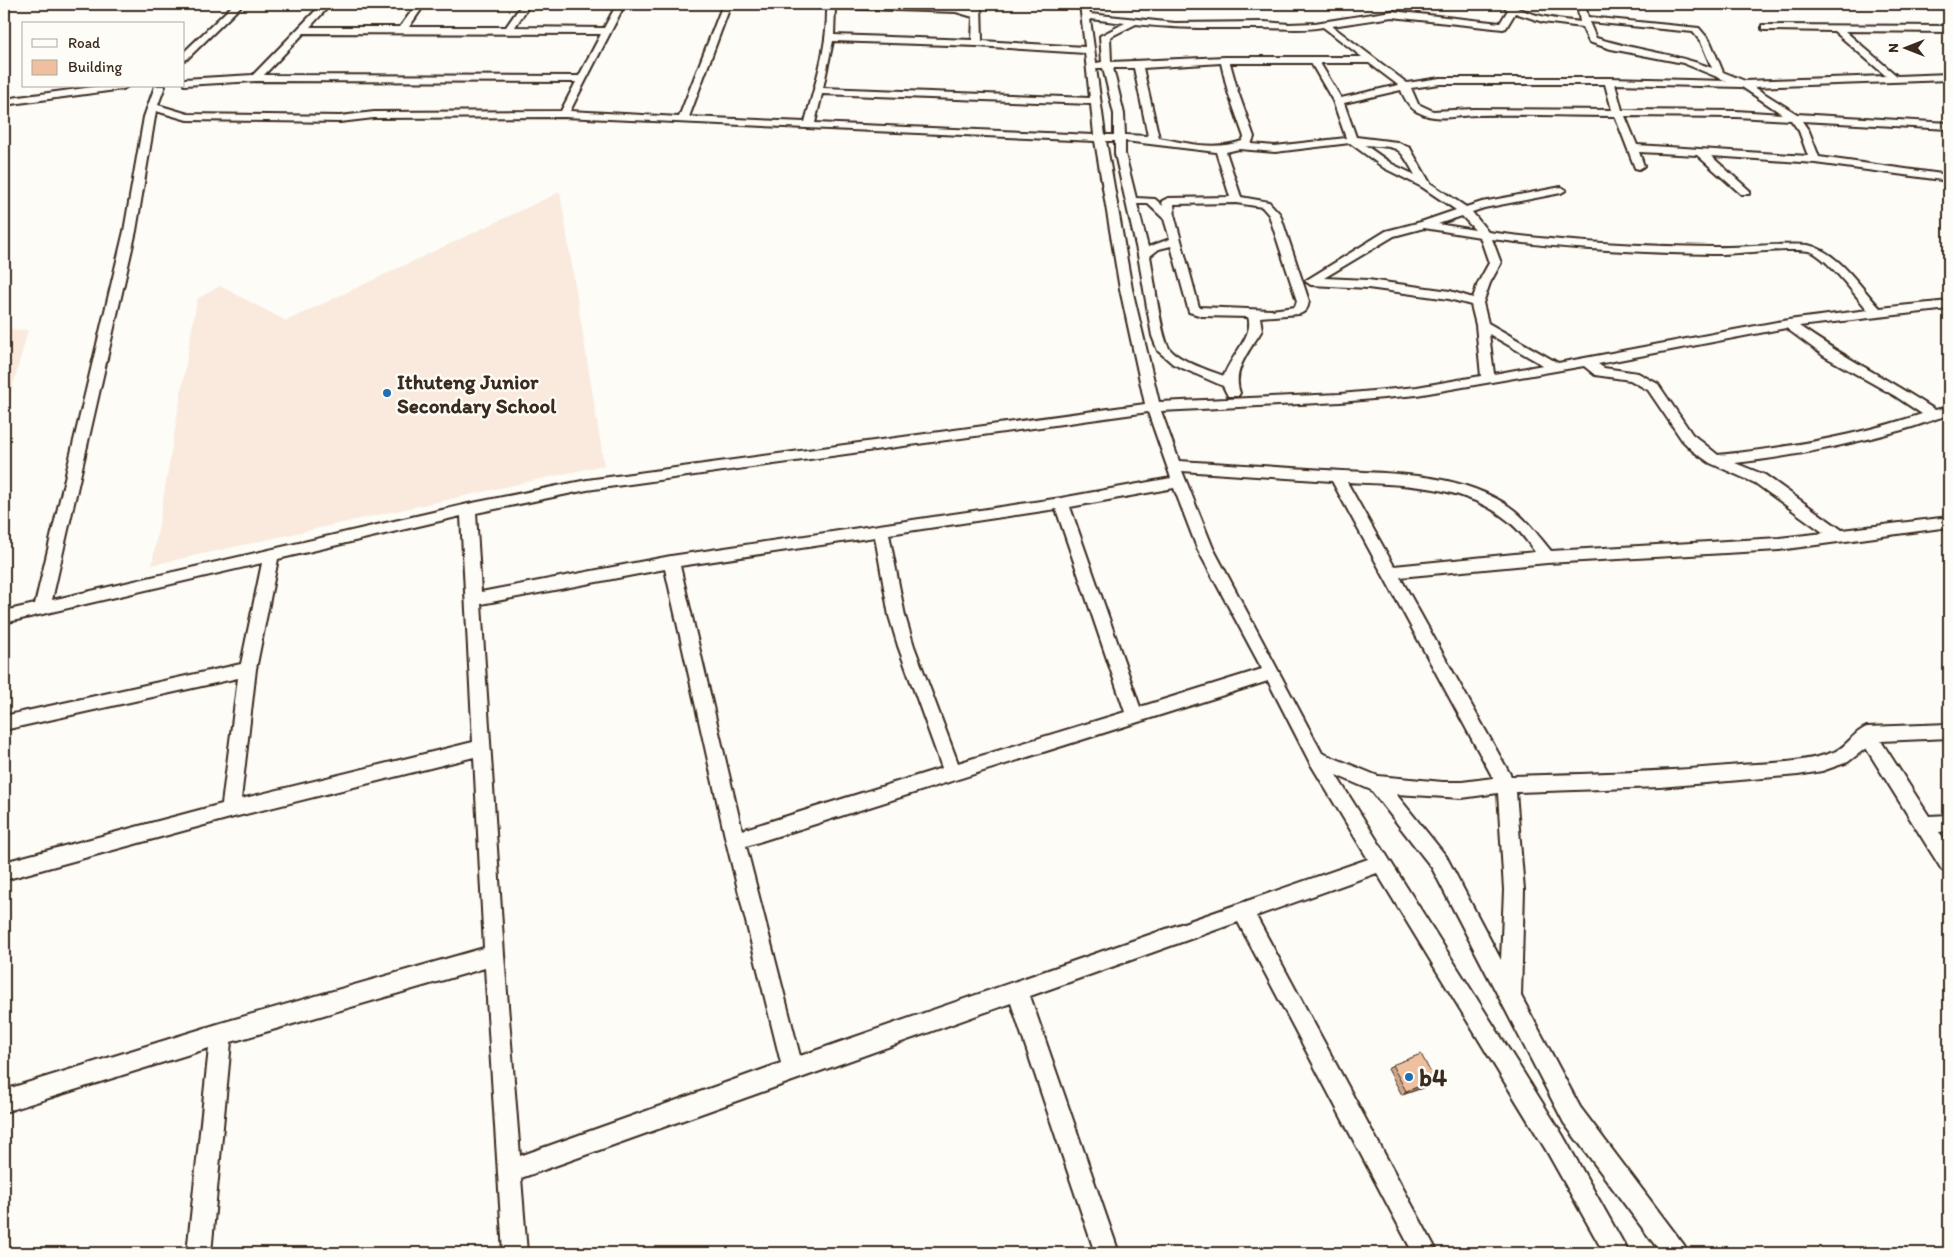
<svg xmlns="http://www.w3.org/2000/svg" width="1953" height="1257" font-family="Itim,sans-serif">
<rect width="100%" height="100%" fill="#fdfcf7"/>
<filter id="ink" filterUnits="userSpaceOnUse"><feTurbulence type="fractalNoise" baseFrequency=".02" numOctaves="2"/><feDisplacementMap in="SourceGraphic" scale="10" xChannelSelector="R" yChannelSelector="G"/><feConvolveMatrix kernelMatrix="1 2 1 2 8 2 1 2 1" color-interpolation-filters="sRGB"/></filter>
<g filter="url(#ink)">
<!-- built -->
<g fill="#f9eadd">
<polygon points="560,192 604,465 152,565 197,299 220,286 286,321"/>
<polygon points="4,329 28,330 4,419"/>
</g>
<g fill="none" stroke-linecap="round" stroke-linejoin="round">
<defs>
<g id="minor">
<polygon points="234,4 243,4 187,59 184,60 184,52"/>
<path d="M322 4H331L310 27H400L417 4H425L409 27H506L522 4H530L515 27 604 28 617 4H625L570 111 679 117 723 4H731L689 117 805 122C815 85 828 46 827 7L814 6 813 4 956 6 973 10V4H981L982 41 1085 47 1080 4H1088L1090 14 1175 23 1264 22 1289 24 1315 23 1392 11 1500 23 1508 10 1500 4C1513 4 1524 12 1537 15 1551 19 1566 20 1580 22L1577 4H1585L1588 17 1699 28 1710 41 1723 72 1745 81 1886 76 1834 31 1765 30 1762 29V25L1949 26V32L1845 31 1897 76 1949 74V80L1754 87 1797 114 1949 123V129L1802 121 1809 131 1819 157 1949 175V181L1815 163 1711 156 1749 190 1750 192 1749 194H1741L1697 155 1639 152 1644 166 1639 169 1635 168 1615 116C1569 116 1523 114 1477 115 1458 115 1438 122 1420 113 1410 109 1405 100 1401 90L1344 103 1356 137 1397 142 1410 148 1430 183 1466 207 1482 202 1561 187 1566 190 1561 193 1484 208 1472 212 1488 232C1562 242 1638 246 1713 247 1745 248 1777 243 1808 245 1839 252 1859 286 1880 308L1949 301V309L1799 326C1843 357 1891 381 1935 410L1949 407V415C1933 419 1918 426 1902 430 1847 445 1792 457 1735 463L1765 475 1842 530 1949 517V527L1779 550 1547 563 1400 577 1511 776C1587 774 1664 772 1740 765 1770 763 1802 763 1831 753 1846 749 1853 732 1867 727L1949 724V738L1881 741 1929 816 1949 815V831L1939 832 1949 848V873L1942 870 1866 748 1848 762 1822 771 1798 775 1660 787 1516 792 1524 890 1521 996 1580 1107 1684 1245 1688 1253H1661L1564 1123 1432 868 1371 790 1336 775 1562 1134 1629 1253H1604L1546 1150 1377 873 1256 916 1438 1253H1413L1238 922 1030 996 1119 1253H1095L1011 1003 521 1178 527 1253H503L485 968 231 1042 211 1253H187L209 1048 4 1112V1090L221 1023 484 948 474 757 230 818 4 880V862L222 804 238 678 4 730V716L241 664 262 563 4 623V611L35 604 124 231 144 117 155 86H165L158 105 188 114 340 116 374 112 561 111 576 82 256 81 184 85V79L253 75ZM835 8 956 12 973 17 972 40 834 35ZM1515 13 1543 22 1582 27 1589 42 1611 49 1683 63 1727 81 1609 78H1440L1407 83 1332 26 1392 17 1503 29 1506 28ZM1090 19 1125 23 1100 36 1102 62 1096 63ZM1589 22 1693 32 1701 42 1712 68C1674 53 1634 50 1596 38ZM1136 24C1178 29 1219 28 1261 28 1282 28 1302 31 1323 27L1362 57H1225L1111 62 1110 37ZM304 33 601 34 579 76 264 75ZM833 41 977 46 1085 53 1090 98 823 88ZM1221 63 1228 92 1244 137 1242 141C1214 151 1187 143 1159 138L1143 68ZM1230 63H1311L1333 101 1346 138 1275 146 1251 144 1254 137 1238 92ZM1320 63H1369L1398 85 1341 98ZM1096 68H1103L1114 114V135H1105ZM1113 68H1134L1148 136 1125 135 1124 114ZM1440 84H1605L1612 110 1474 109 1433 111 1418 104 1411 88ZM1615 84 1742 87 1782 114 1736 111 1622 110ZM822 94 1091 104 1094 135 815 123ZM156 111 187 120 340 122 374 118 564 117 1095 141 1120 289 1145 404 587 480 468 504 52 600 136 231ZM1625 116 1736 117 1791 120 1799 131 1808 156 1637 145ZM1106 141H1115V154L1138 255 1152 336 1158 351 1173 364 1223 386 1228 396H1238L1240 393C1231 370 1251 349 1262 330L1260 317 1299 314C1306 312 1308 308 1309 301L1280 214 1269 202 1241 197 1226 152 1239 149 1275 152 1350 143 1384 168 1422 187 1456 210 1421 222 1386 231 1305 281 1311 285 1368 288 1449 299 1471 305 1476 325 1481 376 1417 387 1340 394 1159 402 1132 289ZM1125 141 1216 152 1230 197 1168 198 1162 201 1163 206 1155 199 1136 198 1125 154ZM1365 145C1400 148 1398 144 1415 175L1392 164ZM1236 203 1262 207 1269 215 1297 301 1295 307 1271 310 1199 307 1175 218 1174 204ZM1137 204H1148L1164 219 1170 239 1148 247ZM1462 216 1475 230 1438 224ZM1424 228 1480 237 1489 263 1478 283 1473 298 1450 291 1368 280 1324 278 1394 236ZM1492 239C1565 249 1639 253 1713 254 1734 255 1797 246 1812 252 1829 260 1855 295 1868 310L1788 320 1558 363 1488 323 1483 303 1490 283 1501 263ZM1171 246 1189 312 1202 316 1248 317C1255 335 1229 358 1224 376 1210 371 1177 360 1169 348 1160 333 1154 276 1150 256L1159 249ZM1786 328 1824 356 1895 396 1922 414C1856 436 1787 448 1718 455L1692 434 1658 384 1638 373 1604 368 1598 364ZM1489 334 1543 365 1494 374ZM1584 366 1595 375 1630 380 1648 390 1682 440 1693 451 1710 463 1755 483 1824 533 1779 538 1551 551C1537 534 1525 517 1507 505 1455 471 1386 474 1326 470 1277 467 1228 464 1179 461L1161 411 1340 402 1417 395ZM1148 412 1171 478 1061 498 671 556 481 592 476 513 587 490ZM1182 471 1332 481 1493 778 1462 782H1443L1378 776 1322 753 1213 548ZM1347 482C1406 485 1472 484 1516 528 1523 535 1529 544 1535 552L1394 566ZM1174 488 1197 548 1262 669 1140 707 1070 507ZM1056 509 1125 712 958 763 914 646 905 616 889 534ZM461 516 473 742 241 799 256 669 278 559ZM875 537 889 616 898 646 942 768 742 830 680 566ZM665 569 726 841 781 1063 520 1156 504 955 481 604ZM1268 681 1310 763 1368 859 800 1056 746 846ZM1498 793 1504 890 1501 960 1446 856 1396 794 1462 798Z"/>
<polygon points="100,86 128,86 123,89 4,105 4,99"/>
</g>
</defs>
<!-- minor casing -->
<use href="#minor" stroke="#3b2a1e" stroke-width="4"/>
<!-- minor -->
<use href="#minor" fill="#fdfcf7" fill-rule="evenodd"/>
</g>
<!-- wall -->
<polygon fill="#cea589" stroke="#3b2a1e" points="1392,1065 1431,1085 1402,1095 1388,1069"/>
<!-- shaded-wall -->
<polygon fill="#a7866f" stroke="#3b2a1e" points="1435,1081 1431,1085 1402,1095 1406,1091"/>
<!-- building -->
<polygon fill="#efc09f" stroke="#3b2a1e" points="1421,1054 1435,1081 1406,1091 1392,1065"/>
</g>
<!-- markers -->
<g fill="#1f6fb2" stroke="#fdfcf7" stroke-width="2">
<circle cx="387" cy="393" r="5"/>
<circle cx="1409" cy="1077" r="5"/>
</g>
<g text-anchor="middle" dominant-baseline="central" stroke-width="5" stroke-linejoin="round" paint-order="stroke">
<!-- poi labels -->
<g font-size="21" font-weight="bold" fill="#3b2a1e" stroke="#fdfcf7" text-anchor="start">
<text x="397" y="381">Ithuteng Junior<tspan x="397" dy="24">Secondary School</tspan></text>
</g>
<!-- near-poi labels -->
<g font-size="25" font-weight="bold" fill="#3b2a1e" stroke="#fdfcf7" text-anchor="start">
<text x="1419" y="1077">b4</text>
</g>
</g>
<!-- margin -->
<rect width="1953" height="1257" fill="none" stroke="#fdfcf7" stroke-width="20"/>
<rect x="10" y="10" width="1933" height="1237" fill="none" stroke="#3b2a1e" stroke-width="2" filter="url(#ink)"/>
<!-- legend -->
<rect x="22" y="22" width="162" height="65" fill="#fdfcf7" stroke="#afa8a0"/>
<rect x="32" y="39" width="25" height="8" fill="#fdfcf7" stroke="#afa8a0"/>
<text x="68" y="48" font-size="15" fill="#3b2a1e">Road</text>
<rect x="32" y="60" width="25" height="15" fill="#efc09f" stroke="#afa8a0"/>
<text x="68" y="72" font-size="15" fill="#3b2a1e">Building</text>
<!-- north arrow -->
<g transform="translate(1906 48) rotate(270)" stroke="#fdfcf7" stroke-width="4" paint-order="stroke">
<path d="M0-4L9 19L0 12L-9 19Z" fill="#3b2a1e"/>
<text y="-8" font-size="14" font-weight="bold" text-anchor="middle" fill="#3b2a1e">N</text>
</g>
</svg>
